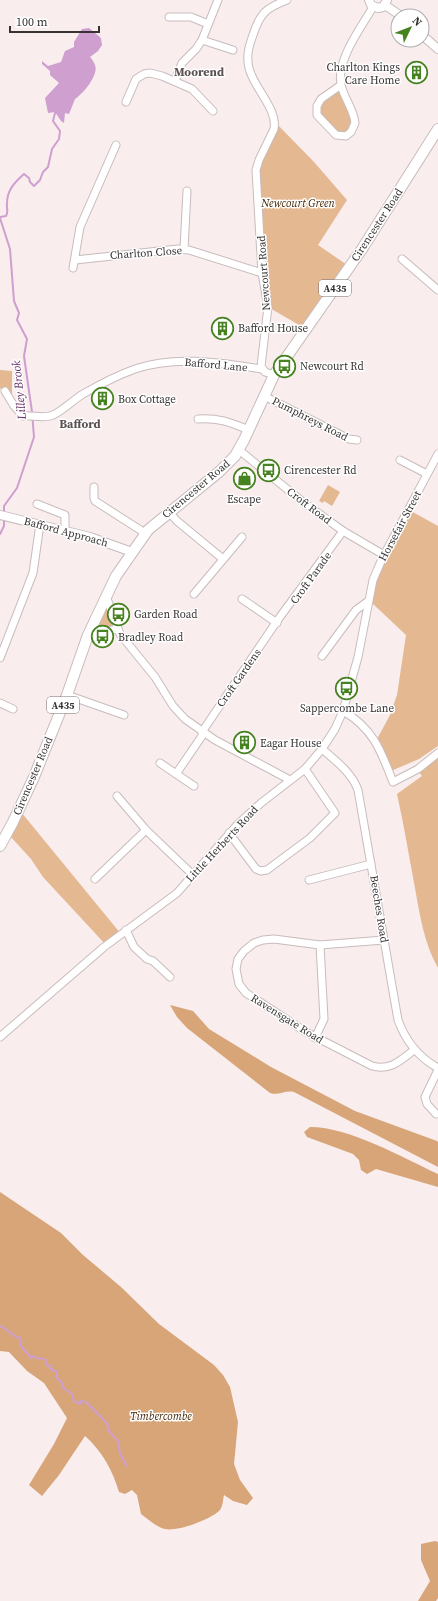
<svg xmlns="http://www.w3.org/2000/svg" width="438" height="1601" font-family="'Source Serif 4',serif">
<rect width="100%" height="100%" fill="#f9edee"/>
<!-- green -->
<g fill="#e4b891">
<polygon points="338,91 340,92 352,119 352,124 346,133 337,133 319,112 320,104"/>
<polygon points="275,122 314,162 347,200 318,245 350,267 306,329 268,307 256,179"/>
<polygon points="0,370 12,371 12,402 0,388"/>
<polygon points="328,485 340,492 332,506 324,501 323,503 319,501"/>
<polygon points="409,510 438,526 438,746 419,759 391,771 376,741 390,715 397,695 406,635 372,603 367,602 373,580"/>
<path d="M107 608C111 613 115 621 111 627L100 629 96 626 104 609Z"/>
<path d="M438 758V968C424 943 420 916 415 888 409 857 404 825 397 794L422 776 419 772Z"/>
<polygon points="21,812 121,934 106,945 43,877 31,859 10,836"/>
</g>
<!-- forest -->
<g fill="#d7a578">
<path d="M170 1005 193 1011 209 1029 271 1067 355 1111 437 1141 438 1142V1167L294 1092C284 1090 279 1096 270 1093L187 1028 177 1017Z"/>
<path d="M310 1127C350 1127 401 1157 438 1174V1187L376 1169 367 1174 361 1170 359 1160 353 1154 307 1137 304 1132Z"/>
<path d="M0 1192 61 1233 83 1255 121 1287 159 1324 214 1365 223 1375 230 1387 238 1422 234 1464 240 1480 253 1498 247 1505 233 1501 224 1495C223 1499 223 1506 220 1510 212 1519 177 1532 165 1529 156 1527 148 1519 141 1514L137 1495 132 1490 125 1494 119 1492C113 1471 102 1451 85 1436L59 1475 42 1496 29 1485 54 1444 67 1418 44 1383 27 1371 9 1352 0 1351Z"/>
<polygon points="435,1541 438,1542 438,1598 436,1601 418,1601 430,1581 421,1560 421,1544"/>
</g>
<!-- water -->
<path fill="#ce9fcf" d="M89 28 101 38 102 45 98 51 90 57C92 59 94 62 95 65 99 75 83 94 75 99L69 114 65 113 64 123 61 121 55 112 48 113 45 98 59 83 50 75V71L42 64V61L48 66 61 62 65 51 74 47V42L82 29Z"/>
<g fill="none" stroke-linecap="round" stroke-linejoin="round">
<!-- stream -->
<g stroke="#ce9fcf" stroke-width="2">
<path d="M0 217 6 216C9 211 6 208 7 203 7 190 15 182 24 174L29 178 30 182 34 186 40 180 43 172 48 167 52 149 59 139 60 131 53 121 56 109"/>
<polyline points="0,218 10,249 14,301 19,313 17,320 27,339 24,356 32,412 34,437 17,488 4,506 4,514"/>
<polyline points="0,534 4,526 4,518"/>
<path d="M0 1326C8 1329 12 1336 20 1338L21 1346 31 1358 34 1356 36 1358 45 1359 47 1365 50 1366 51 1369 57 1372V1378L62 1383V1387L72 1394 74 1401 80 1404 81 1401 86 1402 107 1423 109 1431 118 1441 120 1454 127 1466"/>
</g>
<defs>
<g id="minor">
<polyline points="169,17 191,17 208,24"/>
<polyline points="202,40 233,50"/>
<polyline points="175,81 182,63 196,49 202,40 218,0"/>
<path d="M341 85 321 99 317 106V115L336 135 346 136 351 132 355 123C354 110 344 98 341 85 336 60 361 28 373 7"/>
<polyline points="126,102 136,79 144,74 150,73 162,76 192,89 213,111"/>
<polyline points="184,249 187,191"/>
<polyline points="402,259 438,290"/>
<polyline points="75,260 178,249 189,250 262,273"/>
<polyline points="73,268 80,227 116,145"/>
<path d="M274 375 265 372 261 366 268 307 262 273 256 170 259 160 274 129C278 109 253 87 249 68 246 56 249 46 253 35 260 13 266 8 287 0"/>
<path d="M5 391 14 406 23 416C32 415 45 419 53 415 64 410 73 400 83 394 97 386 121 374 135 369 176 355 221 363 262 369"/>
<polyline points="264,396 349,439 357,440"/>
<path d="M198 419C220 418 229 422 249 430"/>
<polyline points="239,450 303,502 343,531 384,555"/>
<polyline points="400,460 427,474"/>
<polyline points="94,487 94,498 95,501 145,533"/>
<polyline points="37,504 65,515 65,530"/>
<polyline points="169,512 177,521 223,559"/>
<polyline points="194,594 242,537"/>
<polyline points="106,596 120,634 155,677 173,706 185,719 215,740 290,780"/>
<polyline points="242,599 277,623"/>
<polyline points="88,635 118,629"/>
<polyline points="322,656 356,610 367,602"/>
<polyline points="0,658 33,573 40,524"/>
<polyline points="67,695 124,715"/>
<polyline points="0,703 13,709"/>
<path d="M343 711C373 728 381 751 393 782L418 769 438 753"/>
<polyline points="202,732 277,621 343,531"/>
<path d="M322 749C336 761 352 773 358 790L398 1020C406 1042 418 1057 438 1068"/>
<polyline points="160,763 194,786"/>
<polyline points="176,774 204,733"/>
<polyline points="117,796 146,830 192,874"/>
<polyline points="229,833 256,869 261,871 267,870 310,838 335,813 305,769"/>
<polyline points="95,879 146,830"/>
<polyline points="309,880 371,864"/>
<polyline points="126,930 134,947 147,959 153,961 170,977"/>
<path d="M384 940 320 945 274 939 263 940 254 943 244 951 238 959 236 969 239 984 246 993 306 1032 372 1066C390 1071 400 1061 414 1050"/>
<polyline points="0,1037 104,947 177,893 238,824 261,803 305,769 322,749 335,729 343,711 358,657 373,580 382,559 438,454"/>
<polyline points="315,1038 324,1019 320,945"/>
<polyline points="436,1114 427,1104 425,1097 438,1070"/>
</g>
<g id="tertiary">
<polyline points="369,0 371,5 378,8 383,7 387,0"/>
<polyline points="385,5 401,16"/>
<polyline points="422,35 438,49"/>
<polyline points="0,515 90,537 132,552"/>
</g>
<polyline id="primary" points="0,846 13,822 34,777 67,695 88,635 116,576 148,530 219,472 235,456 244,440 274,375 362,249 438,129"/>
</defs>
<!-- minor casing -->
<use href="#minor" stroke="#c8bcbd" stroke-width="9"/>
<!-- tertiary casing -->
<use href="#tertiary" stroke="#c8bcbd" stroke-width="10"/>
<!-- primary casing -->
<use href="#primary" stroke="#c8bcbd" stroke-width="12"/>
<!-- minor -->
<use href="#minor" stroke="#fff" stroke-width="7"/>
<!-- tertiary -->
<use href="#tertiary" stroke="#fff" stroke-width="8"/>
<!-- primary -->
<use href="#primary" stroke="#fff" stroke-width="10"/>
</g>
<!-- icons -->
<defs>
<symbol id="building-ring" viewBox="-11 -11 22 22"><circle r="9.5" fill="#fff" stroke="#468220" stroke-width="1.5"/><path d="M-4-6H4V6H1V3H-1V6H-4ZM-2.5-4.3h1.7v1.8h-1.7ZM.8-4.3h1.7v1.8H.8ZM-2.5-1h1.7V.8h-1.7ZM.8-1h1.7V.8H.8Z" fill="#468220"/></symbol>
<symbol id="bus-ring" viewBox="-11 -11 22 22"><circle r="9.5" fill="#fff" stroke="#468220" stroke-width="1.5"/><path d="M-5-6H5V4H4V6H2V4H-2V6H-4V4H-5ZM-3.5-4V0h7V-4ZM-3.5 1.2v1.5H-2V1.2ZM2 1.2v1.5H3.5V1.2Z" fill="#468220"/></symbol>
<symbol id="shop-ring" viewBox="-11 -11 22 22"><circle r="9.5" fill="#fff" stroke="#468220" stroke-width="1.5"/><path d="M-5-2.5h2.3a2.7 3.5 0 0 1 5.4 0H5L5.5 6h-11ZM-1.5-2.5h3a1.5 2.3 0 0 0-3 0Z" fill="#468220"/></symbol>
</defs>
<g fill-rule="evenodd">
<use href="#building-ring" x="404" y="60" width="25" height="25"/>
<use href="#building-ring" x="210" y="316" width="25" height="25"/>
<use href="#bus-ring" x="272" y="354" width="25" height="25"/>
<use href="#building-ring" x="90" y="386" width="25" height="25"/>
<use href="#bus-ring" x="256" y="458" width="25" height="25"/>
<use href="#shop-ring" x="232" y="466" width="25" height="25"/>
<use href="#bus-ring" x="106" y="602" width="25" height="25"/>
<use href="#bus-ring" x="90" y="624" width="25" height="25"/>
<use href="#bus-ring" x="334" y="676" width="25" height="25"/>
<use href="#building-ring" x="232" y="730" width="25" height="25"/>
</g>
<g text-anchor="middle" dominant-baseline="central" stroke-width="3" stroke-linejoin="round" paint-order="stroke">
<!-- shield labels -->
<g fill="#fff" stroke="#747070" stroke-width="1">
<rect x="319" y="280" width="32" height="16" rx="3"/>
<rect x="47" y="697" width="32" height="16" rx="3"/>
</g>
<g font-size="10" font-weight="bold" fill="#383333">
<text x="335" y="288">A435</text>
<text x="63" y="705">A435</text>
</g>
<!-- poi labels -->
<g font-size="11" fill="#383333" stroke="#fff" text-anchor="start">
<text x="400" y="67" text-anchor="end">Charlton Kings<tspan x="400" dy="13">Care Home</tspan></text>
<text x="238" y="328">Bafford House</text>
<text x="300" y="366">Newcourt Rd</text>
<text x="118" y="399">Box Cottage</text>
<text x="284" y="470">Cirencester Rd</text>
<text x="244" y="499" text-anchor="middle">Escape</text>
<text x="134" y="614">Garden Road</text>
<text x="118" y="637">Bradley Road</text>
<text x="347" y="708" text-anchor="middle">Sappercombe Lane</text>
<text x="260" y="743">Eagar House</text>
</g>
<!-- park labels -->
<g font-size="11" font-style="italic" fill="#452500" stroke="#fff">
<text x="298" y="203">Newcourt Green</text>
<text x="161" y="1416">Timbercombe</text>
</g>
<!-- street labels -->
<g font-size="11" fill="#383333" stroke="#fff">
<text transform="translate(377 225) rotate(-57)">Cirencester Road</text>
<text transform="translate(146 253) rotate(-4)">Charlton Close</text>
<text transform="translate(264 273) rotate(-94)">Newcourt Road</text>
<text transform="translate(216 365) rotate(5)">Bafford Lane</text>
<text transform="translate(310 419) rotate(27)">Pumphreys Road</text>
<text transform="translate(196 489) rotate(-40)">Cirencester Road</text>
<text transform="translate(309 506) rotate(37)">Croft Road</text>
<text transform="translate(400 526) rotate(-62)">Horsefair Street</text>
<text transform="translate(66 532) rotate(15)">Bafford Approach</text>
<text transform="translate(311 578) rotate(-54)">Croft Parade</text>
<text transform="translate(239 678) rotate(-55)">Croft Gardens</text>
<text transform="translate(33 776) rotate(-67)">Cirencester Road</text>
<text transform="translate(222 844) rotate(-47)">Little Herberts Road</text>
<text transform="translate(379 909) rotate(81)">Beeches Road</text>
<text transform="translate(287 1019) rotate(32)">Ravensgate Road</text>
</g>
<!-- neighbourhood labels -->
<g font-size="12" font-weight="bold" fill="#5b5152" stroke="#fff">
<text x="199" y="72">Moorend</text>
<text x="80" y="424">Bafford</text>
</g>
<!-- water labels -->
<g font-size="12" font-style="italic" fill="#672f69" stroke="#fff">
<text transform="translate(19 390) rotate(-96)">Lilley Brook</text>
</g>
</g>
<!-- north arrow -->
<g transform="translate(410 28) rotate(47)"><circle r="19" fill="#ffffff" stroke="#afadad"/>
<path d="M0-3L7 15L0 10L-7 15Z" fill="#468220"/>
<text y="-6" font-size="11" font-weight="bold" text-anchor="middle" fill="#383333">N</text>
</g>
<!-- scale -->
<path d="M10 26v6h89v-6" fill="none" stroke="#383333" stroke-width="2"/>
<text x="16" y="26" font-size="12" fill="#383333" stroke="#ffffff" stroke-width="3" paint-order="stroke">100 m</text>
</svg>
